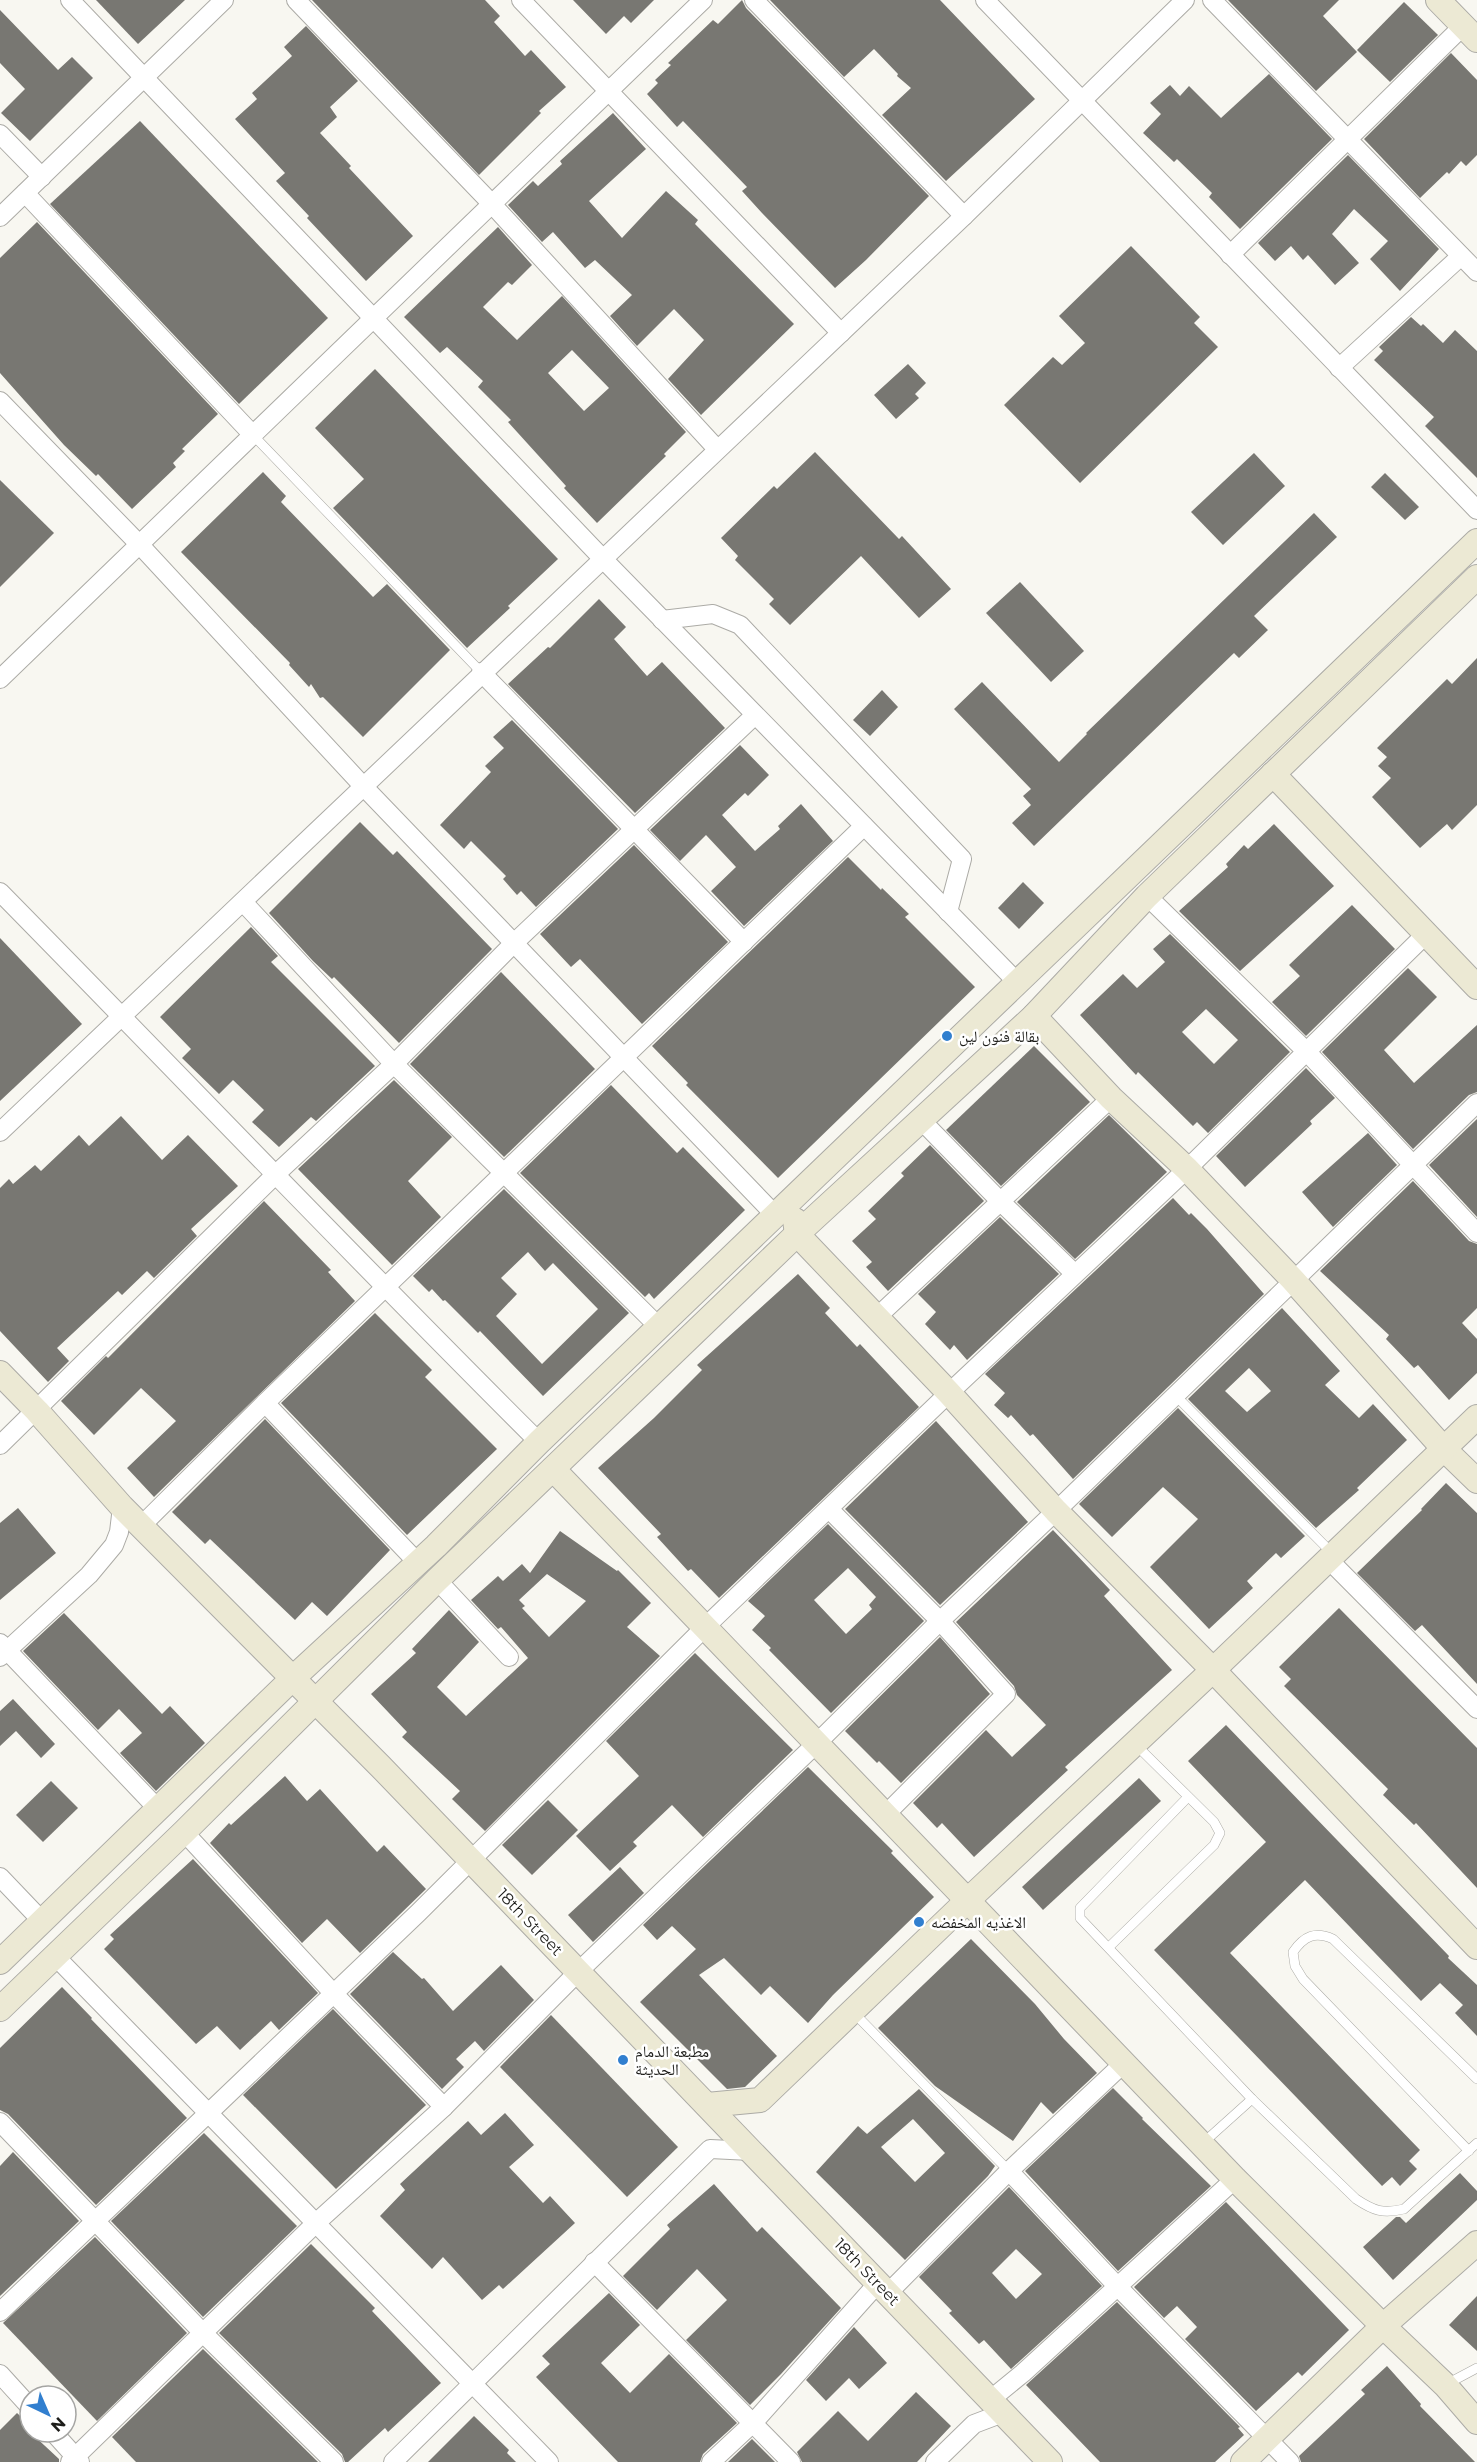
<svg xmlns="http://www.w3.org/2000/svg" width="1477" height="2462" font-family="Montserrat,'Noto Naskh Arabic',sans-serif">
<rect width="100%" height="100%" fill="#f8f7f1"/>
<!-- building -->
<g fill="#787772" fill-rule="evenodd">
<polygon points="96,0 185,0 138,44"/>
<polygon points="312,0 485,0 500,16 494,22 525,56 531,50 566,87 539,111 541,113 479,175"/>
<polygon points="573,0 654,0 631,23 624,16 606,34"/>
<polygon points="742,0 746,8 929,196 866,260 835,288 762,213 742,191 747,187 683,121 677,127 647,94 658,83 655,80 671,65 668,63 713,20 718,24"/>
<polygon points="770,0 940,0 1035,99 946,181 882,115 911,88 897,76 898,74 874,49 844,77"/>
<polygon points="1228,0 1339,0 1323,16 1357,52 1316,91"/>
<polygon points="1404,2 1438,35 1390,82 1357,50"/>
<polygon points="0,10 58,70 72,57 93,78 30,141 1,113 25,89 0,63"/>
<polygon points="306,26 358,81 330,107 337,117 320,133 351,166 349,168 413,236 366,281 307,218 309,216 276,181 285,173 235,119 257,99 252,93 292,56 284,47"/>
<polygon points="1451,53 1477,80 1477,155 1466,166 1461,161 1449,174 1447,172 1420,198 1364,139"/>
<polygon points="1269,74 1332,139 1240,229 1209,197 1212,193 1177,159 1174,162 1143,133 1161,114 1150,103 1170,85 1180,96 1189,86 1221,118"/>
<polygon points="613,113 646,149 589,201 622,238 666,191 698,220 695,224 794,324 701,415 668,379 704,340 674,309 637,346 610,316 632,295 595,260 585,268 553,232 542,242 508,205 533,181 538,186 562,164 560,161"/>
<polygon points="140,121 328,318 239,404 50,204"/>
<polygon points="1348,155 1439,249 1400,291 1370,259 1388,241 1354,209 1332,234 1359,263 1335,285 1308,255 1303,260 1291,246 1275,261 1258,243"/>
<polygon points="37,222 218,414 182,449 185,451 173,463 176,467 132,509 98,474 96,476 64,445 0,373 0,258"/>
<path d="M498 227 532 265 512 285 508 282 483 307 517 340 562 296 686 432 664 454 666 456 597 523 564 488 566 486 508 422 511 420 478 387 483 381 447 347 440 353 404 317ZM572 350 609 388 584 411 548 373Z"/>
<polygon points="1131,246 1200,317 1194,323 1218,347 1080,483 1004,405 1053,357 1062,365 1085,343 1059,316"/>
<polygon points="1411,317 1421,326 1423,324 1443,343 1455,330 1477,351 1477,478 1425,426 1434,417 1374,360 1383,351 1379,347"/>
<polygon points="908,364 926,383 915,394 919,398 896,419 874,395"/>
<polygon points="375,369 558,559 508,606 510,608 467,648 333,508 364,479 315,428"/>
<polygon points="815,452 899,539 902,536 951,589 919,618 861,556 790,625 769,604 774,599 735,560 738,556 721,538 774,486 777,489"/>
<polygon points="1254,453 1285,486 1223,545 1191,512"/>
<polygon points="263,472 286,496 281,502 373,597 387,584 450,650 363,737 323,697 320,698 311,684 309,687 289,665 290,663 181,552"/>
<polygon points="1385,473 1419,507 1405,520 1371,487"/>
<polygon points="0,480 54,533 0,587"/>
<polygon points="1314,513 1337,537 1254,616 1268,630 1239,658 1234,653 1034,846 1012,823 1031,805 1023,796 1031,789 954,709 982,682 1059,762 1087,734 1086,733"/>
<polygon points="1020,582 1084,651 1051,682 986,613"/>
<polygon points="599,599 626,627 614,639 647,676 662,662 725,728 635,813 508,684 548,647 550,648"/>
<polygon points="1477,658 1477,805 1452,830 1447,824 1420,848 1372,797 1391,778 1378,766 1387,757 1377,748 1447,679 1452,684"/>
<polygon points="882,690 898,707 870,736 853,720"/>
<polygon points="512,720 618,829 536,907 521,891 517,895 503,879 506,876 471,841 464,849 440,825 491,772 485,766 504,748 493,737"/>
<polygon points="740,745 769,775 748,796 745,793 722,815 755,851 780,829 778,826 801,804 833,841 744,926 711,891 736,867 706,835 680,861 650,830"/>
<polygon points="360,822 393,855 397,851 492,949 399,1043 334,977 332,979 313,961 269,913"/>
<polygon points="1274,824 1334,886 1240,971 1179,911 1228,867 1226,864 1244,845 1248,849"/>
<polygon points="634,845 728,942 642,1024 580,959 571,967 540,934"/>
<polygon points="848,857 881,890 882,888 909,914 905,917 975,987 778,1178 686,1085 688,1083 652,1046"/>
<polygon points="1023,882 1044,903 1019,929 998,908"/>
<polygon points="1352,905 1395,949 1306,1036 1272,1002 1300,976 1289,965"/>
<polygon points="251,927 278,956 271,962 375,1066 316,1121 311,1117 279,1147 252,1122 264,1110 233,1080 219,1094 182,1058 191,1049 160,1017"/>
<path d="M1170 934 1290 1052 1208 1133 1197 1122 1193 1126 1138 1072 1136 1075 1080 1015 1123 974 1137 988 1165 962 1153 949ZM1206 1009 1238 1040 1214 1064 1182 1032Z"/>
<polygon points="0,938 82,1024 0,1101"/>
<polygon points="1408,968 1437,997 1384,1050 1414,1083 1477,1025 1477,1092 1469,1095 1413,1149 1322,1052"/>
<polygon points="501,972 595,1069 504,1157 410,1064"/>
<polygon points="1034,1046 1090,1102 1001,1186 946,1130"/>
<polygon points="1306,1068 1335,1098 1310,1121 1312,1124 1245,1187 1216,1156"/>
<polygon points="394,1080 452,1137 408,1181 441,1217 392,1265 298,1169"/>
<polygon points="611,1085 677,1153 683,1147 745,1210 654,1299 649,1293 645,1297 520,1173"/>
<polygon points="1109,1115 1167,1172 1075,1259 1017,1202"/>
<polygon points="121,1116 162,1160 188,1135 238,1186 191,1229 197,1236 154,1278 147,1271 122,1295 118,1291 57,1348 69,1361 48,1382 0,1331 0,1188 9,1179 13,1184 35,1165 41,1171 79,1135 89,1146"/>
<polygon points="1477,1119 1477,1217 1429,1165"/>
<polygon points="1368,1133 1397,1165 1333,1227 1302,1192"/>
<polygon points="930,1145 984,1201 888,1291 866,1267 872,1262 852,1241 876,1219 868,1211 904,1176 901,1173"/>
<polygon points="1413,1181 1469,1241 1477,1244 1477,1308 1462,1323 1477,1339 1477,1373 1449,1400 1418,1365 1414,1368 1386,1339 1389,1335 1320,1271"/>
<path d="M504 1189 629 1313 543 1396 480 1331 478 1333 445 1300 443 1301 432 1289 429 1292 413 1276ZM528 1252 545 1271 553 1263 598 1309 542 1364 496 1316 517 1294 501 1278Z"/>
<polygon points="1173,1198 1189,1215 1191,1213 1207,1229 1264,1294 1073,1479 1033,1434 1030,1436 1011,1415 1008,1418 994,1405 1005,1393 985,1374"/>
<polygon points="264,1201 331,1270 328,1272 355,1301 154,1497 127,1468 176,1421 141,1388 94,1435 61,1401 106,1356 108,1358"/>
<polygon points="1000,1217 1059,1274 967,1360 954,1345 950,1350 925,1324 936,1312 918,1294"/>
<polygon points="798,1274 830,1308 825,1313 857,1347 860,1344 919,1407 719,1598 691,1569 688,1571 657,1537 661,1534 598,1468 654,1418 702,1370 697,1365"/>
<path d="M1282 1308 1340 1371 1325 1385 1359 1418 1373 1404 1407 1440 1357 1488 1359 1490 1316 1528 1188 1399ZM1249 1368 1271 1391 1247 1412 1225 1391Z"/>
<polygon points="375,1313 432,1370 425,1377 497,1449 407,1535 281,1403"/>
<polygon points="1178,1408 1305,1536 1281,1558 1276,1553 1247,1581 1253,1588 1209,1629 1150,1567 1198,1519 1163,1487 1112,1537 1079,1504"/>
<polygon points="265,1419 390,1550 327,1616 312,1602 295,1620 210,1539 205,1544 172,1512"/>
<polygon points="936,1421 1028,1522 940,1605 845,1509"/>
<polygon points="1446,1483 1477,1513 1477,1684 1422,1625 1415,1631 1357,1573 1422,1510 1421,1509"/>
<polygon points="18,1508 56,1553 0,1600 0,1523"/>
<path d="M828 1524 924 1621 831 1713 769 1650 771 1648 752 1630 765 1616 748 1601ZM848 1568 876 1597 869 1605 872 1609 846 1634 814 1600Z"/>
<polygon points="1053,1530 1110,1590 1104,1596 1172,1670 1065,1767 1068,1770 974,1857 942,1823 937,1828 913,1803 986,1730 1012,1757 1046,1725 1017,1695 1014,1686 956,1622"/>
<path d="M560 1531 617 1571 618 1570 651 1603 627 1627 660 1656 485 1831 452 1799 460 1791 402 1737 407 1732 371 1694 416 1653 412 1649 449 1610 479 1642 437 1687 466 1716 528 1658 501 1627 498 1629 471 1600 498 1576 503 1581 522 1564 530 1573ZM547 1574 586 1601 549 1637 522 1608 525 1606 519 1600Z"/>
<polygon points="1339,1608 1477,1748 1477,1888 1416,1823 1414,1825 1383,1795 1388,1789 1284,1686 1291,1679 1279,1667"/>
<polygon points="64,1613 162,1714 170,1706 205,1743 156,1791 120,1753 142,1733 119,1709 98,1730 23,1651"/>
<polygon points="940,1637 990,1694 901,1783 879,1761 877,1763 845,1731"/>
<polygon points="695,1653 793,1750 703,1837 672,1805 633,1842 637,1846 610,1871 576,1836 639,1776 606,1741"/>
<polygon points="13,1699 55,1744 41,1758 16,1731 0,1746 0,1711"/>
<polygon points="1226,1725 1449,1956 1448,1958 1477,1985 1477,2036 1455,2013 1463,2005 1440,1983 1421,2001 1305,1880 1230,1953 1420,2150 1409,2161 1417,2169 1400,2186 1392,2177 1382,2186 1154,1950 1266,1842 1188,1761"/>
<polygon points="808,1767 893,1851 891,1853 934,1897 833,1995 808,2023 770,1986 761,1995 724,1958 699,1975 777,2056 745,2087 727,2089 640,2002 696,1949 672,1926 657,1940 643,1925"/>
<polygon points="285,1776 307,1801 320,1789 377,1852 384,1845 426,1889 360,1953 327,1919 302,1943 210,1843 229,1823 231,1825"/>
<polygon points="1139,1778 1161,1801 1043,1910 1022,1887"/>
<polygon points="51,1781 78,1808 43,1842 16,1815"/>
<polygon points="548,1800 578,1830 532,1875 502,1845"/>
<polygon points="193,1859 318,1993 279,2030 271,2021 240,2050 217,2026 196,2044 104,1949 114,1939 110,1935"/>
<polygon points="620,1867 644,1893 593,1942 568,1915"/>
<polygon points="971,1939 1035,2004 1064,2039 1097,2073 1053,2114 1041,2102 1013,2141 935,2086 878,2028"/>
<polygon points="393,1952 422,1979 424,1978 453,2011 501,1965 534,2000 484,2051 475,2041 456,2059 464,2067 442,2089 350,1994"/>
<polygon points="62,1987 92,2018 91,2019 187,2118 96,2205 8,2114 0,2110 0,2048"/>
<polygon points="333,2009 426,2105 336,2189 243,2095"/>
<polygon points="551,2015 678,2147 627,2197 500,2067"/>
<polygon points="1113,2088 1143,2118 1142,2119 1211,2186 1118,2271 1025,2171"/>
<path d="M919 2089 995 2166 988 2176 905 2260 816 2172 858 2126 867 2134ZM913 2119 945 2153 915 2182 881 2147Z"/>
<polygon points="505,2113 534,2145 509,2167 543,2203 550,2196 575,2223 503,2289 499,2285 482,2300 443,2257 432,2269 380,2216 405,2190 400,2184 468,2121 481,2135"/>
<polygon points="204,2133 297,2226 203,2317 111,2221"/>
<polygon points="13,2152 79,2221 0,2296 0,2166"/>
<polygon points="1460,2173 1477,2191 1477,2200 1393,2280 1363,2247 1396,2217 1400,2217 1406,2223"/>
<polygon points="714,2184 757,2232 762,2227 841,2308 781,2374 750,2405 686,2340 727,2300 697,2269 657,2310 623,2276 670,2229 667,2225"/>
<path d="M1009 2187 1102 2286 1011 2369 984 2340 979 2344 949 2313 952 2311 919 2277ZM1016 2249 1042 2274 1016 2299 992 2273Z"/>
<polygon points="1226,2202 1349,2330 1302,2376 1298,2372 1256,2411 1185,2339 1197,2327 1177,2306 1164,2318 1134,2287"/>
<polygon points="95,2237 187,2333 97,2421 3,2323"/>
<polygon points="311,2244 375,2308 372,2311 441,2383 388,2432 385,2428 348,2462 345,2462 342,2454 219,2333"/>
<polygon points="609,2293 640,2325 601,2363 630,2393 669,2354 737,2423 703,2454 700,2462 618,2462 536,2377 550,2364 542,2356"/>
<polygon points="1477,2296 1477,2351 1449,2325"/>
<polygon points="1117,2302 1240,2427 1238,2428 1244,2435 1215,2462 1100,2462 1026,2385"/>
<polygon points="854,2327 887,2363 859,2389 849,2378 826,2401 806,2380"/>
<polygon points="203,2349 318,2462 136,2462 112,2437"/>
<polygon points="1387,2366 1421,2404 1420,2406 1475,2462 1301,2462 1299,2456 1365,2394 1361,2390"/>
<polygon points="916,2392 951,2426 917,2462 802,2462 797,2452 838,2411 868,2441"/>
<polygon points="17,2413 29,2424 27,2427 30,2432 59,2459 59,2462 0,2462 0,2430"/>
<polygon points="474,2416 509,2450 507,2453 516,2462 428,2462"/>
<polygon points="752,2439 775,2462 728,2462"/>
</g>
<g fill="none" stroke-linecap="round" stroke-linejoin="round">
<defs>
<g id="lane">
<polyline points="252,434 481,672"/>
<polyline points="1175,1395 1333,1554"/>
<path d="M1188 1797 1080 1908V1918L1252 2099 1356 2199C1374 2211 1383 2214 1404 2209L1477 2143"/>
<polyline points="1109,1947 1214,1845 1220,1833 1214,1822 1136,1745"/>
<polyline points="854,2013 1009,2171"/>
<polyline points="1203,2143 1252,2099"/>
<path d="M1469 2151 1303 1979 1295 1966 1293 1952C1304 1936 1315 1931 1333 1939L1477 2079"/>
<polyline points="1445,2385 1477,2368"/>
</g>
<g id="street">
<polyline points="70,0 603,559 1018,983"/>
<polyline points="296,0 491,203 717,449"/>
<polyline points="521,0 841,333"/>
<polyline points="754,0 964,216"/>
<polyline points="985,0 1477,510"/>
<polyline points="1212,0 1477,272"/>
<polyline points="0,134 42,177"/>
<polyline points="25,193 252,434"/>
<polyline points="0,217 224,0"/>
<polyline points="1230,255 1463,26"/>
<polyline points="1339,368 1461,256"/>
<polyline points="0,401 139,544 364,787 775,1215"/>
<polyline points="662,620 713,614 740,625 962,859 948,912"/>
<polyline points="481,672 744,942"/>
<polyline points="0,679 703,0"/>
<path d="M0 892C180 1075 357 1261 539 1442"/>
<polyline points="1147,896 1306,1051 1477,1233"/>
<polyline points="243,902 394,1064 659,1327"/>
<polyline points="921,1120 1000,1201 1074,1273"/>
<polyline points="0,1132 964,216 1185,0"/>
<polyline points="877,1317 1111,1098"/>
<polyline points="265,1403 418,1563"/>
<polyline points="0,1445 276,1174 394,1064 514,943 755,715"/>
<polyline points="829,1509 940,1621 1006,1694 885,1815"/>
<polyline points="141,1526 265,1403 864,826"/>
<polyline points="1328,1559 1477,1709"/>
<polyline points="437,1580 509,1657"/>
<polyline points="0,1643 158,1809"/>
<polyline points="0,1657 89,1575 114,1545 119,1532 122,1507"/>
<polyline points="184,1832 334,1994 444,2107"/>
<polyline points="0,1877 42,1921"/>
<polyline points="55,1956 549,2462"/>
<polyline points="0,2122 203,2333 334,2462"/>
<polyline points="1009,2171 1118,2287 1290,2462"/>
<polyline points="594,2262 791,2462"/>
<polyline points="888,2293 1009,2171 1124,2063"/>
<polyline points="0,2312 418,1913 705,1627 949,1393 1187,1169 1426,934"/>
<polyline points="0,2374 30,2407"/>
<polyline points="990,2400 1023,2373 1235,2179"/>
<polyline points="53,2432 80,2462"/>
<polyline points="70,2462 317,2222 444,2107 579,1971 817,1743 940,1621 1056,1511 1477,1103"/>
<polyline points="393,2462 710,2149 751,2151"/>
<polyline points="711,2462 754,2422 878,2283"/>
<polyline points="935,2462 974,2424 1003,2413"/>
</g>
<g id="secondary">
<polyline points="1438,0 1477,40"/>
<polyline points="1273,774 1477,987"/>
<polyline points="1034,1016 1111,1098 1187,1169 1293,1280 1443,1448 1477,1481"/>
<polyline points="795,1220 797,1234 949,1393 1056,1511 1213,1670 1477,1947"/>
<polyline points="0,1373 37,1411 122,1507 381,1767 1050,2462"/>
<polyline points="553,1469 1235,2179 1383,2326 1445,2385 1477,2422"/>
<polyline points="0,1962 293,1678 436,1546 539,1442 1477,541"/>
<polyline points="0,2009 184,1832 437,1580 797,1234 1034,1016 1147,896 1477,577"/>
<polyline points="707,2105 760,2100 968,1900 1213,1670 1477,1417"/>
<polyline points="1243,2462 1383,2326 1477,2243"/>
</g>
</defs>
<!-- lane casing -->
<use href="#lane" stroke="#acaba6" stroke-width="10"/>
<!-- street casing -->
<use href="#street" stroke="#acaba6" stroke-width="20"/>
<!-- secondary casing -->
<use href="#secondary" stroke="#acaba6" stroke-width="26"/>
<!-- lane -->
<use href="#lane" stroke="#fff" stroke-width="9"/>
<!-- street -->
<use href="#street" stroke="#fff" stroke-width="18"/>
<!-- secondary -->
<use href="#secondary" stroke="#ece9d4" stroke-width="24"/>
</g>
<!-- markers -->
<g fill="#317fcf" stroke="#fff" stroke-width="2">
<circle cx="947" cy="1036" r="6"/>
<circle cx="919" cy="1922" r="6"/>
<circle cx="623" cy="2060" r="6"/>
</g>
<g text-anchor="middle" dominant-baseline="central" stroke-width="5" stroke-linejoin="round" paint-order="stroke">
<!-- poi labels -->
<g font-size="16" fill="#1d1d1a" stroke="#fff" text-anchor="start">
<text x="959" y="1036">بقالة فنون لين</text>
<text x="931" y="1922">الاغذيه المخفضه</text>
<text x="635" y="2051">مطبعة الدمام<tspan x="635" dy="18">الحديثة</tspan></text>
</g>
<!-- street labels -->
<g font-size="16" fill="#1d1d1a" stroke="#fff">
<text transform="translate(530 1922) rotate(46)">18th Street</text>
<text transform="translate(867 2272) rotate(46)">18th Street</text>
</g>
</g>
<!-- north arrow -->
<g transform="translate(48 2414) rotate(136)"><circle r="28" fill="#ffffff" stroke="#a5a5a3" stroke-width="1.5"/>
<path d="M0-4.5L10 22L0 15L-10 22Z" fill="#317fcf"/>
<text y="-9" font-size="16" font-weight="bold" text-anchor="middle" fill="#1d1d1a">N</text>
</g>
</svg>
